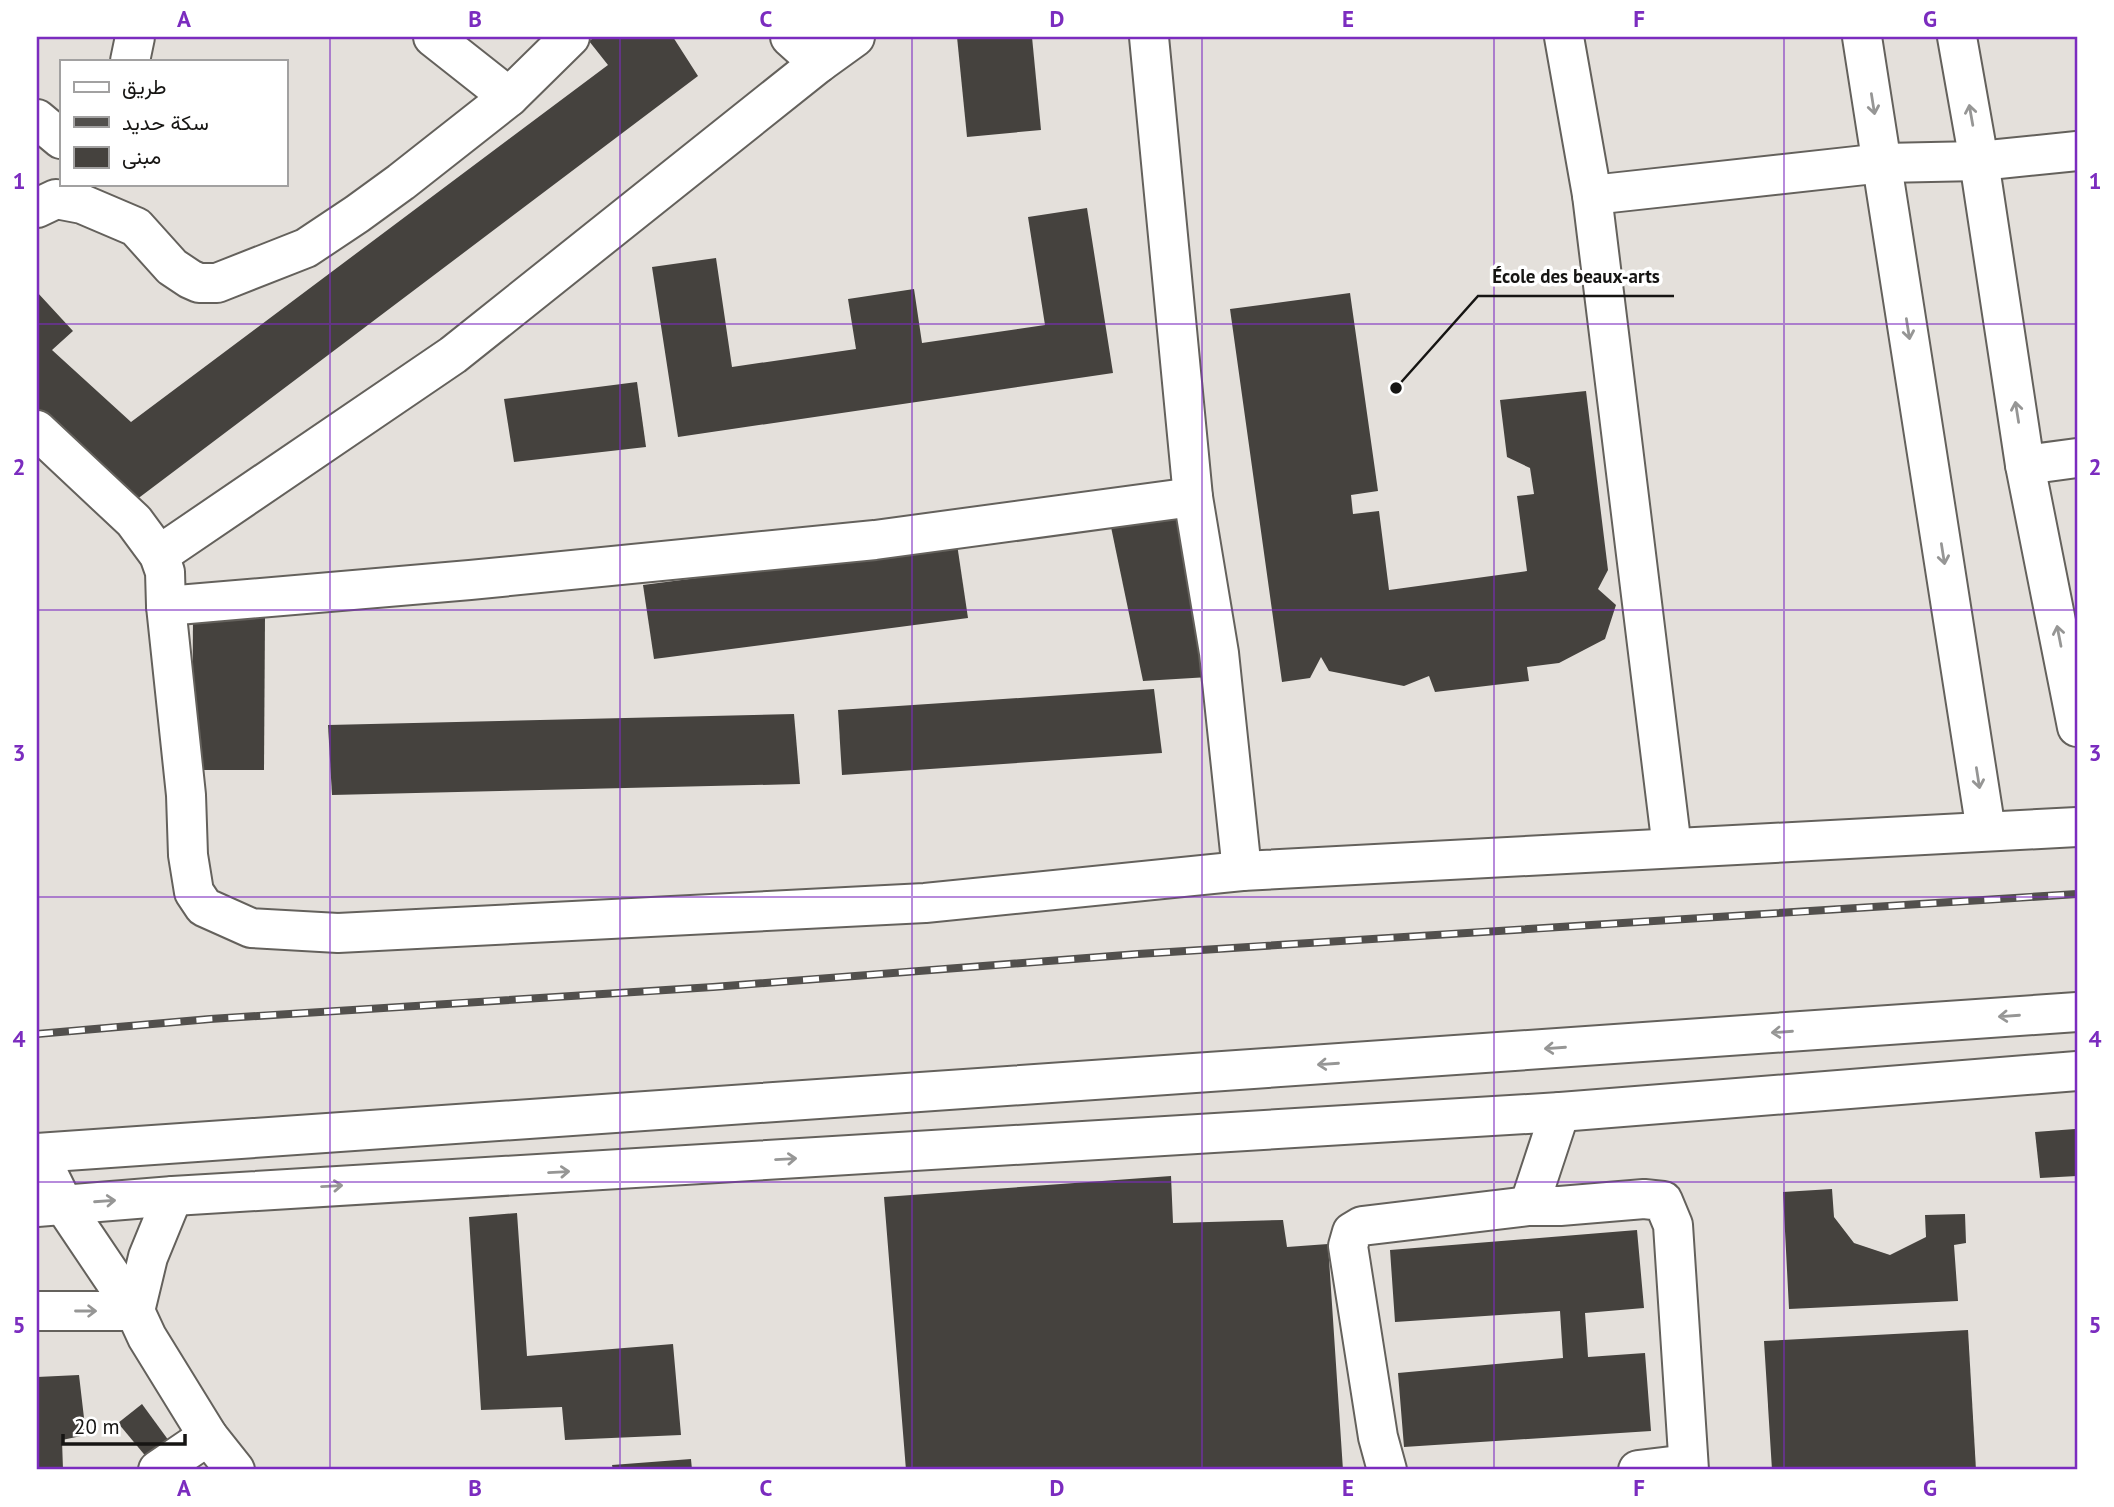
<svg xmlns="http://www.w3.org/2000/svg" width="2114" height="1507" font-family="'PT Sans',Vazirmatn,sans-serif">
<rect width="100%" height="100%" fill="#e4e0db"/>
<!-- building -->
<g fill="#45423e">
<polygon points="595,37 673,37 698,76 128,506 37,420 37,292 73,331 52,350 131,422 608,65 589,41"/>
<polygon points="957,37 1032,37 1041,130 967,137"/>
<polygon points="1087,208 1113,373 678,437 652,267 716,258 732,367 856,349 848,299 914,289 922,343 1045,325 1028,217"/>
<polygon points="1350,293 1378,491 1351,495 1353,514 1379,511 1389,590 1527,571 1517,496 1534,494 1530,468 1507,457 1500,400 1586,391 1608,570 1598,589 1616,605 1605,639 1559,663 1527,667 1529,681 1435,692 1429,676 1404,686 1329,671 1321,657 1310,678 1282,682 1230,309"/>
<polygon points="637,382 646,447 514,462 504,399"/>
<polygon points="1181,519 1209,677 1143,681 1111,527"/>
<polygon points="957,544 968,618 654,659 643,585"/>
<polygon points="193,616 265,617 264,770 192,770"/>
<polygon points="1154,689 1162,753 842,775 838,710"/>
<polygon points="794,714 800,784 332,795 328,725"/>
<polygon points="2075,1129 2077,1176 2040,1178 2035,1132"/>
<polygon points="1171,1176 1173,1223 1283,1220 1287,1247 1328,1244 1343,1470 906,1470 884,1197"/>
<polygon points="1832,1189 1834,1217 1854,1243 1890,1255 1926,1237 1925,1215 1965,1214 1966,1243 1954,1245 1958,1301 1789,1309 1783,1192"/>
<polygon points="517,1213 527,1356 673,1344 681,1435 565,1440 562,1407 481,1410 469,1217"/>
<polygon points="1637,1230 1644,1308 1585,1313 1588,1357 1645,1353 1651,1431 1404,1447 1398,1373 1563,1358 1560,1311 1395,1322 1390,1250"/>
<polygon points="1968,1330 1976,1470 1772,1470 1764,1341"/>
<polygon points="79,1375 86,1435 62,1440 63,1470 37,1470 37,1377"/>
<polygon points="142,1404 169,1441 148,1459 118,1423"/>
<polygon points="691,1459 692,1470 613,1470 612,1465"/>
</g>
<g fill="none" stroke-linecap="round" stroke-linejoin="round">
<defs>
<g id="minor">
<polyline points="433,37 509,97"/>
<polyline points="790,37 819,63"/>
<polyline points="1149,37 1193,497 1219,653 1242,871"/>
<polyline points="1564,37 1592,195 1672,848"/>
<polyline points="1862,37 1986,831"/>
<polyline points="1957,37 1979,161 2025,465 2077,727"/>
<polyline points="130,61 135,37"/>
<polyline points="37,119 61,139"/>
<polyline points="1592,195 1883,163 1979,161 2077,151"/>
<polyline points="37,208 56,199 82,204 136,227 172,267 190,279 199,283 217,283 306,248 357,214 401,182 509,97 570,37"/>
<polyline points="37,430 134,521 159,555 165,572 166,606 186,795 188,855 194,892 204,907 251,928 338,933 925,903 1242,871 2077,827"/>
<polyline points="2025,465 2077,458"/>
<polyline points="159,555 453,355 819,63 855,37"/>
<polyline points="166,606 470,580 875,540 1193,497"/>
<polyline points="1560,1112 1529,1206 1560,1206 1644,1199 1663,1201 1673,1225 1689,1470"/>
<polyline points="38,1153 63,1204 135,1311 147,1337 208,1436 235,1470"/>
<polyline points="158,1470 208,1436"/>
<polyline points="1387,1470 1378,1437 1348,1246 1352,1232 1362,1226 1529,1206"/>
<polyline points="1638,1470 1688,1464"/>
</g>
<g id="major">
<polyline points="37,1153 2077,1012"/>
<polyline points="37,1207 173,1196 1560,1112 2077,1071"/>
<polyline points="37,1311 135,1311 148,1257 173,1196"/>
</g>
</defs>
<!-- minor casing -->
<use href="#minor" stroke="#64615c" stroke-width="42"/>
<!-- major casing -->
<use href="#major" stroke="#64615c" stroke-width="42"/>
<!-- minor -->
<use href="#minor" stroke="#fff" stroke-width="38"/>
<!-- major -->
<use href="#major" stroke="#fff" stroke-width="38"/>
<defs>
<polyline id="rail" points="37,1034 210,1019 713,987 1138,954 2077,894"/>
</defs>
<!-- rail casing -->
<use href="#rail" stroke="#52504d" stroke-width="8"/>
<!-- rail -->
<use href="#rail" stroke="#fff" stroke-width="5" stroke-dasharray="16" stroke-linecap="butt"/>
</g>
<!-- one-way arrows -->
<defs><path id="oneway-shaft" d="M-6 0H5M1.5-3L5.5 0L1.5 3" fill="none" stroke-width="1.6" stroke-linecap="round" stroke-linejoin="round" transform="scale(1.75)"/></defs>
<g stroke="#969695">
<use href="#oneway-shaft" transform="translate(1873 104) rotate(81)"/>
<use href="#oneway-shaft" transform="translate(1971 115) rotate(-100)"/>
<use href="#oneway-shaft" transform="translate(1908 329) rotate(81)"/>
<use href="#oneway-shaft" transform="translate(2017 412) rotate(-99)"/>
<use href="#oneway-shaft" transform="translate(1943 554) rotate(81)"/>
<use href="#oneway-shaft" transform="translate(2059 636) rotate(-101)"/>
<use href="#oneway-shaft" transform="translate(1978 778) rotate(81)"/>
<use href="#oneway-shaft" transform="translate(2009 1016) rotate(176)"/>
<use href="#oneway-shaft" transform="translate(1782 1032) rotate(176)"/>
<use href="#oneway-shaft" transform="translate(1555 1048) rotate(176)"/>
<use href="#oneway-shaft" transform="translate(1328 1064) rotate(176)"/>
<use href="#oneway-shaft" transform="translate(786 1159) rotate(-3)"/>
<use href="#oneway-shaft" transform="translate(559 1172) rotate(-3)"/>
<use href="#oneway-shaft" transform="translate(332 1186) rotate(-3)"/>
<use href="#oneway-shaft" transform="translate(105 1201) rotate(-4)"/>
<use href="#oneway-shaft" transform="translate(86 1311)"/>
</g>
<!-- grid -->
<path fill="none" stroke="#7b2cbf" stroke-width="2" stroke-opacity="0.55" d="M330 37V1470M620 37V1470M912 37V1470M1202 37V1470M1494 37V1470M1784 37V1470M37 324H2077M37 610H2077M37 897H2077M37 1182H2077"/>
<!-- callouts -->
<path fill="none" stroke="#161513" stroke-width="2.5" d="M1396 388L1478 296H1674"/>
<circle fill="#161513" stroke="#fff" stroke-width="2.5" cx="1396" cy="388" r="7"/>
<g font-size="19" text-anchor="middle" font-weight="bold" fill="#161513" stroke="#fff" stroke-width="7" stroke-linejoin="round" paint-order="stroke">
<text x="1576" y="283">École des beaux-arts</text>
</g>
<!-- border -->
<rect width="2114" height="1507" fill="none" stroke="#ffffff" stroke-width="77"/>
<!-- legend -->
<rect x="60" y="60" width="228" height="126" fill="#ffffff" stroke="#a2a1a1" stroke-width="2"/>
<rect x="74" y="82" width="35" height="10" fill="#ffffff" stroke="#a2a1a1" stroke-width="2"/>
<text x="122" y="94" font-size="21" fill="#161513">طريق</text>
<rect x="74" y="117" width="35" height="10" fill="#52504d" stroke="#a2a1a1" stroke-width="2"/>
<text x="122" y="130" font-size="21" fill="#161513">سكة حديد</text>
<rect x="74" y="147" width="35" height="21" fill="#45423e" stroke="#a2a1a1" stroke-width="2"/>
<text x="122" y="164" font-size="21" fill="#161513">مبنى</text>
<!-- scale -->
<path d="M63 1434v10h122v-10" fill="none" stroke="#161513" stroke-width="3.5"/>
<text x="74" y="1434" font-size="21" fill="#161513" stroke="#ffffff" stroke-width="5" paint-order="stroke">20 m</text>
<rect x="38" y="38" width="2038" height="1430" fill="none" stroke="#7b2cbf" stroke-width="2.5"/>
<g font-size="23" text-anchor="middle" font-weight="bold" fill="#7b2cbf">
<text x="184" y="27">A</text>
<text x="475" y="27">B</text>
<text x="766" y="27">C</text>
<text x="1057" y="27">D</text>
<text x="1348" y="27">E</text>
<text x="1639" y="27">F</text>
<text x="1930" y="27">G</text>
<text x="19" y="189">1</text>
<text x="2095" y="189">1</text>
<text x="19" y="475">2</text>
<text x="2095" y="475">2</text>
<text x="19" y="761">3</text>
<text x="2095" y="761">3</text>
<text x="19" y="1047">4</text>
<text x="2095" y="1047">4</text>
<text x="19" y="1333">5</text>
<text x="2095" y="1333">5</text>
<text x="184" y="1496">A</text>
<text x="475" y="1496">B</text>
<text x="766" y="1496">C</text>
<text x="1057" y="1496">D</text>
<text x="1348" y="1496">E</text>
<text x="1639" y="1496">F</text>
<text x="1930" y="1496">G</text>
</g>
</svg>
